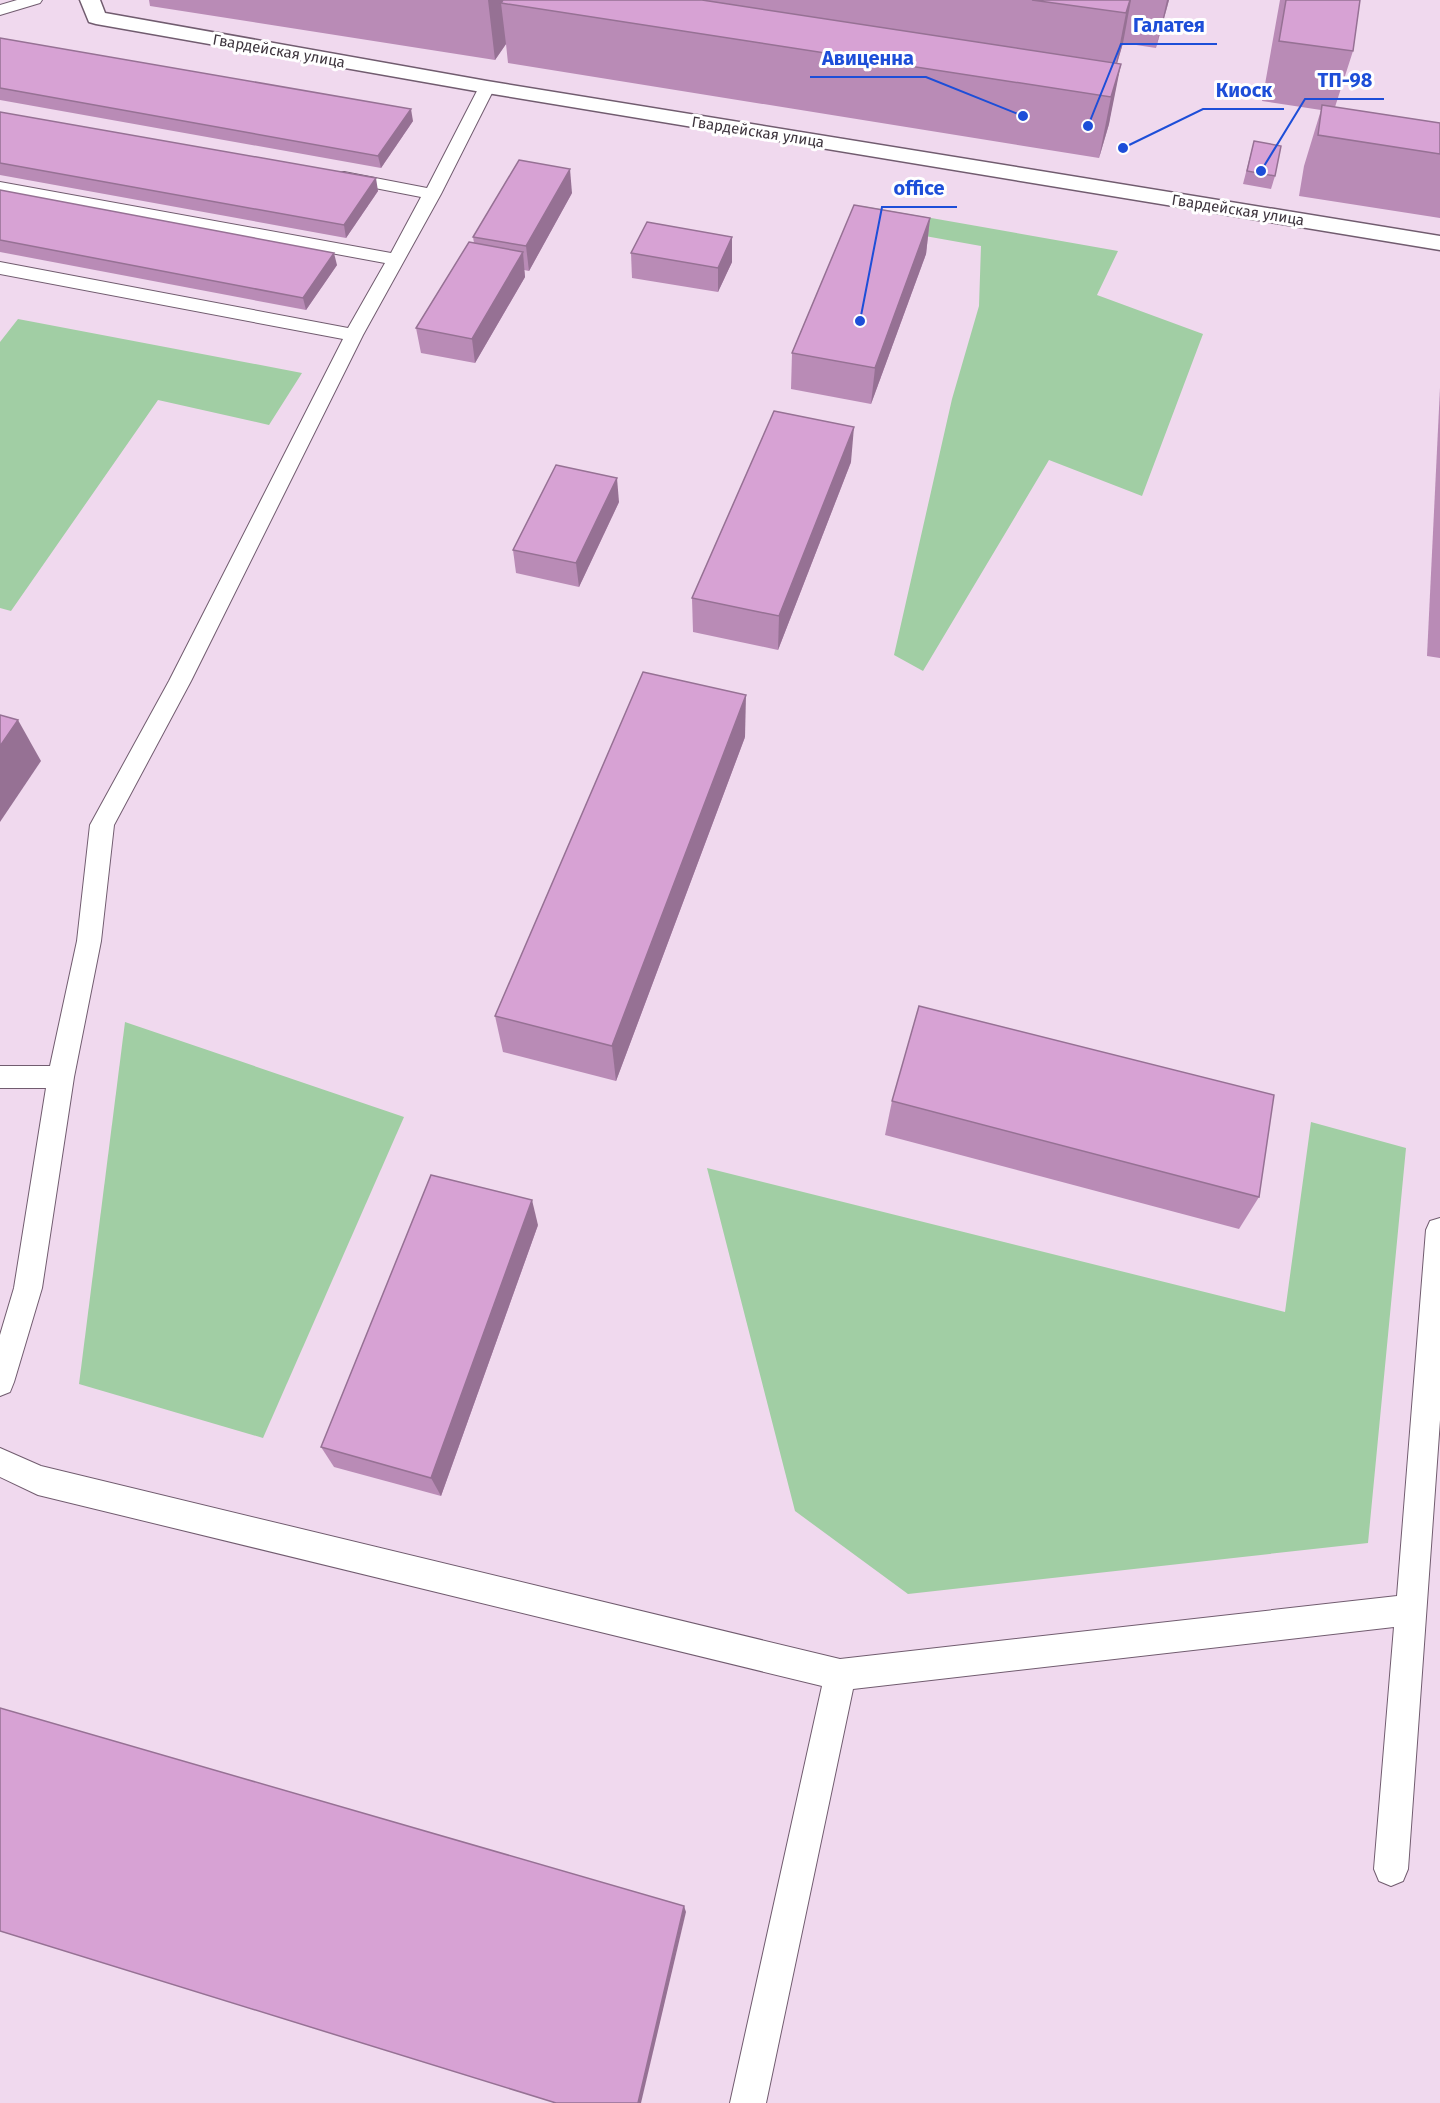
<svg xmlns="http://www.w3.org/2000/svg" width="1440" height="2103" font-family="'Fira Sans',sans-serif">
<rect width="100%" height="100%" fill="#f0d9ee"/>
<!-- green -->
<g fill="#a1cea4">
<polygon points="863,206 1118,251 1097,295 1203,334 1142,496 1049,460 923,671 894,655 952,399 979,306 981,246 852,223"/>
<polygon points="18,319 302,373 269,425 158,400 11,611 0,608 0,342"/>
<polygon points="125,1022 404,1117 263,1438 79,1384"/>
<polygon points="1311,1122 1406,1148 1368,1543 908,1594 795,1511 707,1168 1285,1312"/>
</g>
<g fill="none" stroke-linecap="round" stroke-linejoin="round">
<defs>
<g id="lane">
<polygon points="17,0 42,0 40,3 0,15 0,5"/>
<polygon points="487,82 495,87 441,194 363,335 191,681 114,825 101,941 74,1077 42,1288 14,1382 10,1392 0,1396 0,1335 14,1288 46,1088 0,1088 0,1066 50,1066 77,941 90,825 169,681 343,339 0,274 0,262 348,328 385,263 0,192 0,182 391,253 421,197 344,182 338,181 335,177 338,173 344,172 427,188 479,87"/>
<polygon points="1440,1218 1440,1420 1408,1869 1403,1881 1391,1886 1379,1881 1374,1869 1394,1627 853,1689 766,2103 730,2103 822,1686 38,1495 0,1477 0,1448 41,1466 840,1659 1397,1596 1426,1230 1430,1221"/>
</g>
<polygon id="street" points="80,0 100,0 105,13 487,81 1440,236 1440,250 487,93 96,24 89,22"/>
</defs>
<!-- lane casing -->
<use href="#lane" stroke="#715c6f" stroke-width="2"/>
<!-- street casing -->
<use href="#street" stroke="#715c6f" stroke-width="3"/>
<!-- lane -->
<use href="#lane" fill="#fff" fill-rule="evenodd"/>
<!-- street -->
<use href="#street" fill="#fff" fill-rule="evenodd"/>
</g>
<!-- wall -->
<g fill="#b98bb6">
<polygon points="149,0 1169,0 1156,48 1123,43 1117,63 1109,124 1099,158 508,63 506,44 495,60 150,6"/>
<polygon points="1280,0 1360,0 1353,51 1335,107 1440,123 1440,218 1299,196 1304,166 1321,110 1262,101"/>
<polygon points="0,38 413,121 381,168 0,100"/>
<polygon points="0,112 378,191 346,238 0,175"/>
<polygon points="1254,141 1275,176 1271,189 1243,184"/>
<polygon points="0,190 337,265 306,310 0,252"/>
<polygon points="572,193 529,271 524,270 525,277 475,363 421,353 416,328 474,243 473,237"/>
<polygon points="930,218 926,254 871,404 791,389 792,353"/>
<polygon points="732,237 732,262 718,292 632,278 631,253"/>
<polygon points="1440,388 1440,658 1427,656"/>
<polygon points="851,462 778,650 693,632 692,598"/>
<polygon points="619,502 579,587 516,573 513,550"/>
<polygon points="745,737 616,1081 503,1052 495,1016"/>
<polygon points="892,1101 1259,1197 1239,1229 885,1135"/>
<polygon points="538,1225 441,1496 334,1467 321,1447"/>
</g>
<!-- shaded-wall -->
<g fill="#967194">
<polygon points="488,0 511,0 501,3 506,44 495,60"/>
<polygon points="1130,0 1131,0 1123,43 1114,74 1126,13"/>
<polygon points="1167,0 1169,0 1156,48"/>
<polygon points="1121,64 1109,124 1099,158 1111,97"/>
<polygon points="411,109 413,121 381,168 378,156"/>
<polygon points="570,169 572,193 529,271 526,246"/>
<polygon points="376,178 378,191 346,238 344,225"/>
<polygon points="930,218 926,254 871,404 875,368"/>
<polygon points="732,237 732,262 718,292 718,268"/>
<polygon points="523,252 525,277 475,363 472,339"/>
<polygon points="334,253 337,265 306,310 303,298"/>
<polygon points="854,427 851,462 778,650 779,616"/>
<polygon points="617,478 619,502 579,587 576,563"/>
<polygon points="746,695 745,737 616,1081 612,1046"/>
<polygon points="18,720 41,761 0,822 0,746"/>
<polygon points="532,1200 538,1225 441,1496 431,1478"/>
<polygon points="684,1906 686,1912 641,2103 638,2103"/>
</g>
<!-- building -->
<g fill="#d7a2d4" stroke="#967194" stroke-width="1.5">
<polygon points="503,0 702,0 1121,64 1111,97 501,3"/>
<polygon points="1032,0 1130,0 1126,13"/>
<polygon points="1286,0 1360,0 1353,51 1279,41"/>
<polygon points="0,38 411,109 378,156 0,88"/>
<polygon points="1322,105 1440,123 1440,154 1318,135"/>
<polygon points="0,112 376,178 344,225 0,163"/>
<polygon points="1254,141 1281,146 1275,176 1247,171"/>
<polygon points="519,160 570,169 526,246 473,237"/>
<polygon points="0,190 334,253 303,298 0,240"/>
<polygon points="854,205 930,218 875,368 792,353"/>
<polygon points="647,222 732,237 718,268 631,253"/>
<polygon points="469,242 523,252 472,339 416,328"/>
<polygon points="774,411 854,427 779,616 692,598"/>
<polygon points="556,465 617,478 576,563 513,550"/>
<polygon points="643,672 746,695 612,1046 495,1016"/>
<polygon points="0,715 18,720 0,746"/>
<polygon points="919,1006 1274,1095 1259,1197 892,1101"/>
<polygon points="431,1175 532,1200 431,1478 321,1447"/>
<polygon points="0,1708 684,1906 638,2103 556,2103 0,1931"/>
</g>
<g text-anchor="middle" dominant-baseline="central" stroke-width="6" stroke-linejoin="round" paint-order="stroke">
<!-- far-street labels -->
<g font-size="15" fill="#3e353e" stroke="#fff">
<text transform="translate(279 51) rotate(10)">Гвардейская улица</text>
<text transform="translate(758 132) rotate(9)">Гвардейская улица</text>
<text transform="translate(1238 210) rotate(9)">Гвардейская улица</text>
</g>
</g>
<!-- callouts -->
<path fill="none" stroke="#1d4ed8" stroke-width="2" d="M1088 126L1121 44H1217M1023 116L926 77H810M1261 171L1305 99H1384M1123 148L1203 109H1284M860 321L882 207H957"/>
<g fill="#1d4ed8" stroke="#fff" stroke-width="2">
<circle cx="1088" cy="126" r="6"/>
<circle cx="1023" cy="116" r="6"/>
<circle cx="1261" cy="171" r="6"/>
<circle cx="1123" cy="148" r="6"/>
<circle cx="860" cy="321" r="6"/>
</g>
<g font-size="20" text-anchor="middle" font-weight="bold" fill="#1d4ed8" stroke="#fff" stroke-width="6" stroke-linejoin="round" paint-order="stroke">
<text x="1169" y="32">Галатея</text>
<text x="868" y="65">Авиценна</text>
<text x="1345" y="87">ТП-98</text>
<text x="1244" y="97">Киоск</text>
<text x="919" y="195">office</text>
</g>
</svg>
